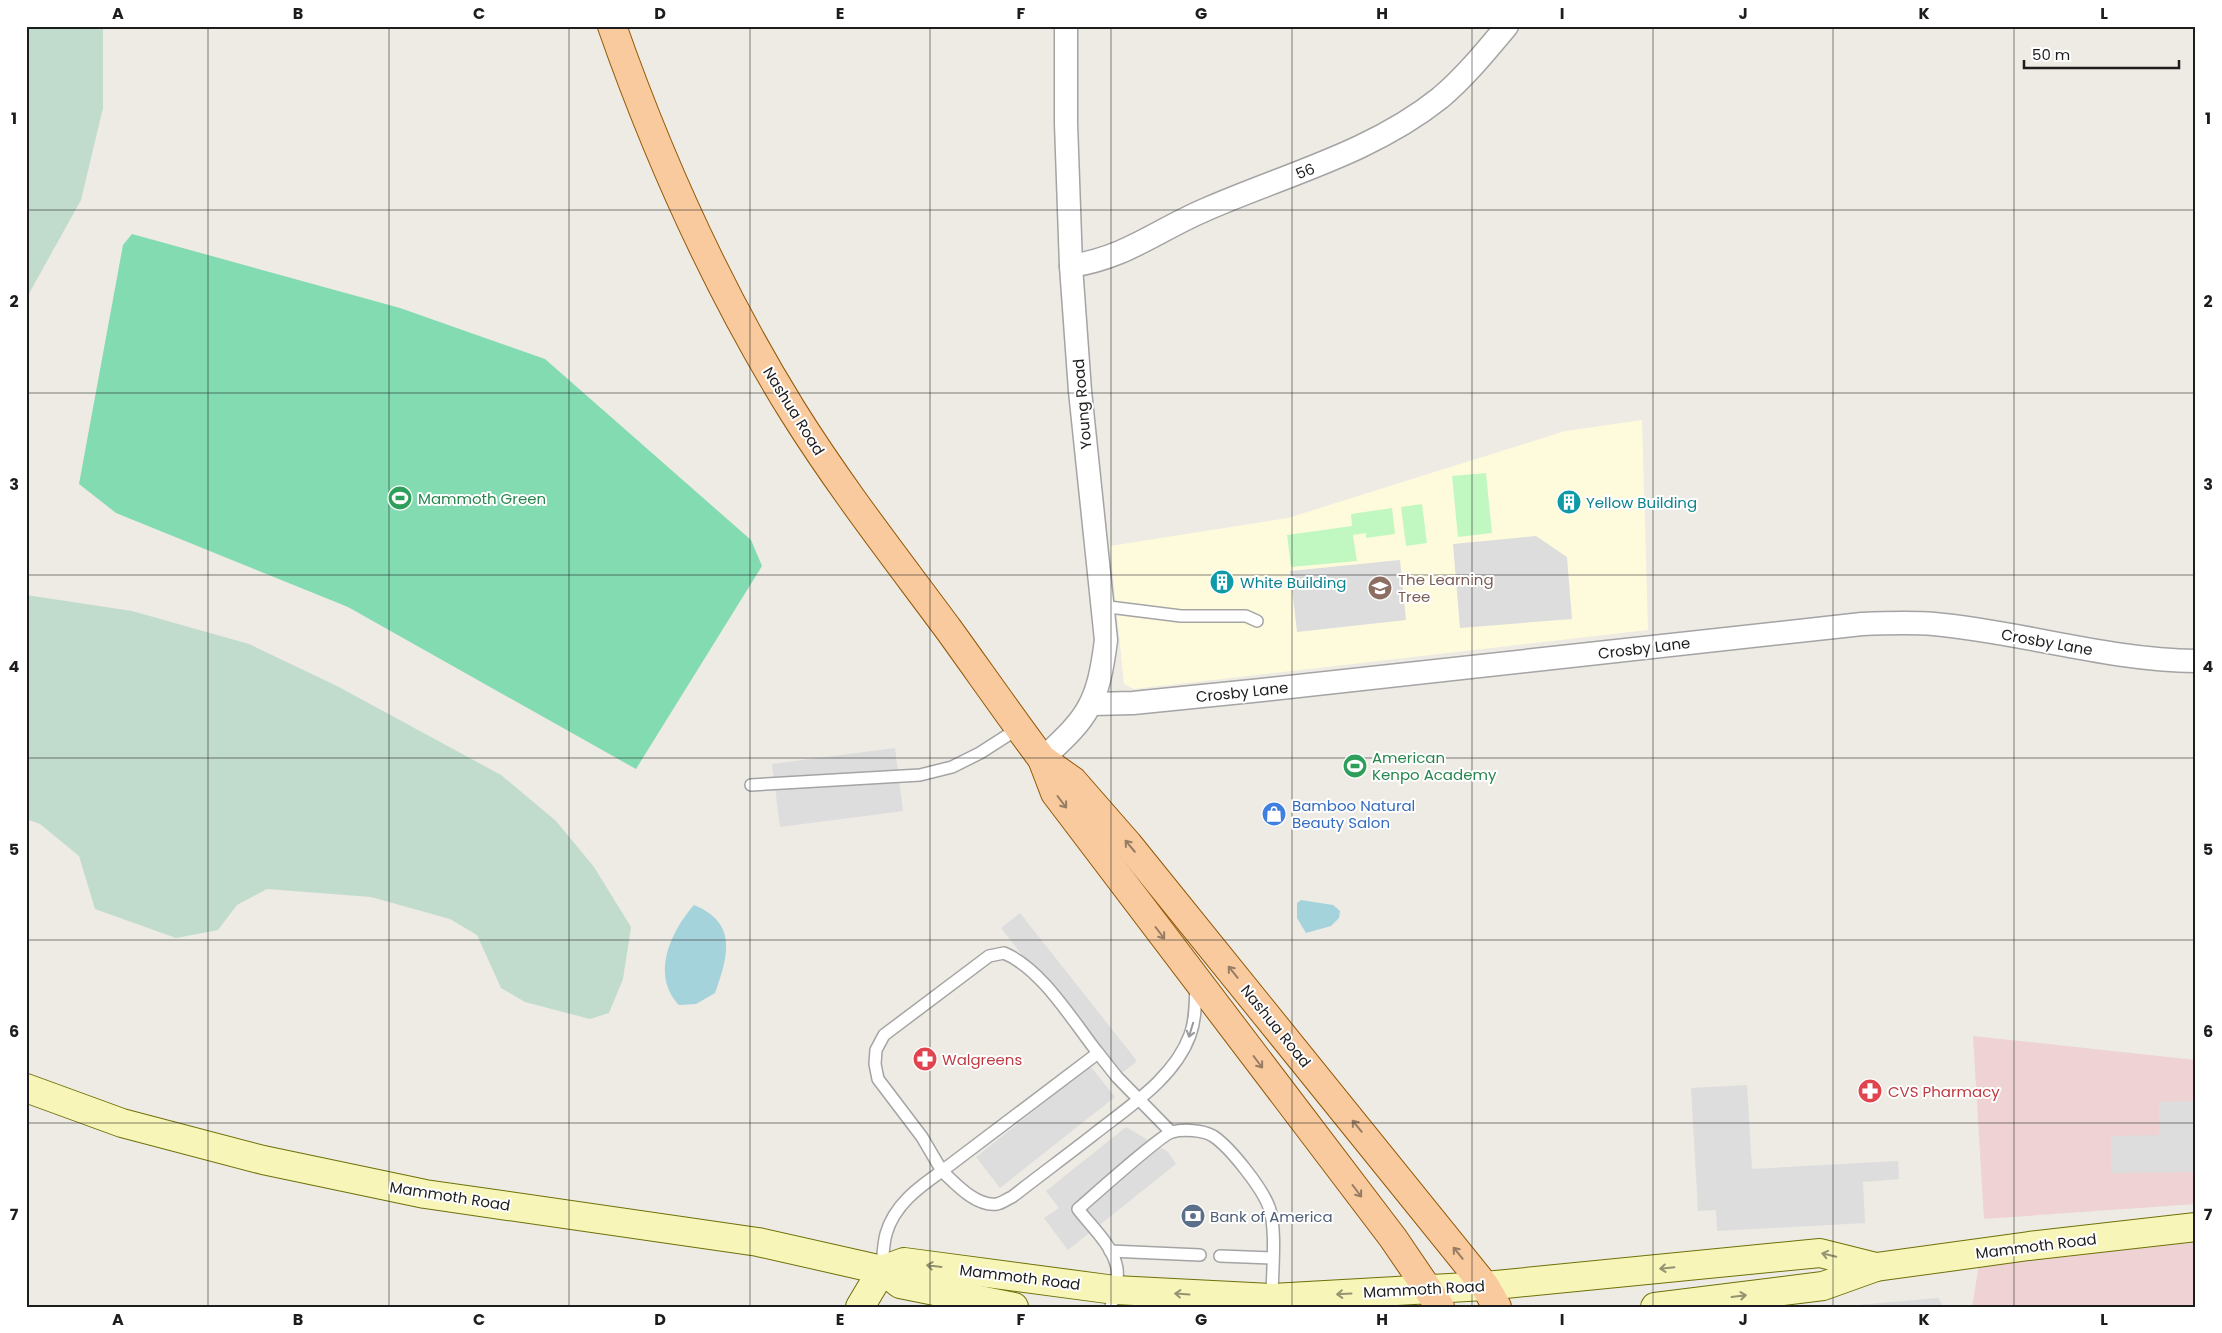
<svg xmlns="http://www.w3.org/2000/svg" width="2222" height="1333" font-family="Poppins,sans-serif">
<rect width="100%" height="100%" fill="#eeeae4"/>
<!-- commercial -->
<g fill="#efd3d4">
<polygon points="1973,1036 2196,1060 2196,1204 1984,1219"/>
<polygon points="2195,1242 2196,1307 1972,1307 1979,1265"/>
</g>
<!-- education -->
<polygon fill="#fefbdd" points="1642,420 1648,630 1134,689 1124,684 1110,546 1288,518 1565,431"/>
<!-- wetland -->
<g fill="#c1dccd">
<polygon points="26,26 103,26 103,108 81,200 26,299"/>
<polygon points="26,595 132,611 249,644 337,686 501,775 556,821 594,867 631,927 623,979 609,1013 590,1019 525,1002 501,988 477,935 450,919 371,897 267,889 237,905 218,930 176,938 95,909 79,856 40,824 26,819"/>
</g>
<!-- park -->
<g fill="#c1f8c1">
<polygon points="1486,473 1492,533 1458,537 1452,476"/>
<polygon points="1422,504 1427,543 1406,546 1401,507"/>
<polygon points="1392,508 1395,534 1366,538 1366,533 1353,535 1357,561 1291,567 1287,535 1352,526 1351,514"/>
</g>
<!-- pitch -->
<polygon fill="#83dbb2" points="132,234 400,308 545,359 751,540 762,566 636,769 348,607 116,513 79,484 123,245"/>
<!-- parking -->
<g fill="#ddd">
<polygon points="1536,536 1567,557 1572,619 1460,628 1453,544"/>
<polygon points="1400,560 1406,620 1297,632 1290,571"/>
<polygon points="895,748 903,811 780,827 772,764"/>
<polygon points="1020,913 1137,1061 1117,1077 1001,928"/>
<polygon points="1090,1066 1115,1097 1000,1188 976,1157"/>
<polygon points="1747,1085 1752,1169 1898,1161 1899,1179 1863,1182 1865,1223 1717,1231 1716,1210 1698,1211 1691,1088"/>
<polygon points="2196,1101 2196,1172 2111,1173 2111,1136 2159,1135 2159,1102"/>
<polygon points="1126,1127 1168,1152 1176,1164 1068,1250 1044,1218 1059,1208 1046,1191"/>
<polygon points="1938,1298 1944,1307 1834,1307"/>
</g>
<!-- water -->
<g fill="#a5d3db">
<polygon points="1301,900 1333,905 1340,911 1339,918 1331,926 1306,933 1297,918 1297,903"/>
<path d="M694 905C738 923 728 956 715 993L696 1004 679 1005C650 975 671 931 694 905Z"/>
</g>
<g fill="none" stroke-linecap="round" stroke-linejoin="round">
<defs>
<g id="lane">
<polyline points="1101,606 1181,616 1246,616 1257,621"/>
<polyline points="751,785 920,775 952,767 980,753 1019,728"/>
<path d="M1004 953C1042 969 1072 1020 1098 1053L942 1171 922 1137 878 1079 875 1064 876 1050 884 1035 989 956Z"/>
<polyline points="1098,1053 1117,1077 1171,1132"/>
<polyline points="1110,1251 1200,1255"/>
<polyline points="1220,1256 1272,1258"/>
<path d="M882 1269C883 1258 883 1245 886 1234 894 1205 919 1187 942 1171 956 1184 976 1207 997 1204 1002 1203 1007 1199 1012 1197 1039 1176 1066 1156 1093 1135 1128 1107 1174 1079 1190 1035 1196 1019 1195 1003 1196 986"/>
<path d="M1111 1307C1114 1294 1120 1277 1116 1264 1111 1244 1090 1225 1078 1209 1092 1197 1162 1134 1172 1132 1183 1129 1203 1130 1213 1136 1230 1147 1262 1188 1269 1207 1277 1228 1272 1274 1272 1298"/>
</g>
<g id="street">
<path d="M1071 266C1128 257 1157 230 1207 209 1287 174 1371 153 1440 98 1465 77 1486 51 1507 26"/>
<path d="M1092 704 1133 703 1262 690 1862 624C1886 623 1910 622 1934 624 2022 632 2107 660 2196 661"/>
<path d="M1042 759C1089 717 1098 703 1106 640L1080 391 1071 266 1066 123V26"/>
</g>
<g id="secondary">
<polyline points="26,1088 122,1123 263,1160 425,1194 758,1242 882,1270 900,1284 1014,1307"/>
<polyline points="882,1270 904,1262 1115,1290 1272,1298 1485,1286 1820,1253 1876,1267"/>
<polyline points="860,1307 882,1270"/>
<polyline points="1655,1307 1823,1286 1876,1267 2029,1246 2196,1227"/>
</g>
<g id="primary">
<path d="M612 26C658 157 719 292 792 410 840 487 895 557 949 630 980 673 1010 716 1042 759L1055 793 1393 1238 1440 1307"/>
<polyline points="1042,759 1073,781 1128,844 1485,1286 1497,1307"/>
</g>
</defs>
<!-- lane casing -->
<use href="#lane" stroke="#a4a4a4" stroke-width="14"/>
<!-- street casing -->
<use href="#street" stroke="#a4a4a4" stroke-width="25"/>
<!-- secondary casing -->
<use href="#secondary" stroke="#6e7108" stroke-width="30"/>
<!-- primary casing -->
<use href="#primary" stroke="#925804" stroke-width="30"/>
<!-- lane -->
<use href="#lane" stroke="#fff" stroke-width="11"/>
<!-- street -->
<use href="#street" stroke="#fff" stroke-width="22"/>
<!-- secondary -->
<use href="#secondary" stroke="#f7f5b8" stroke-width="28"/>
<!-- primary -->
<use href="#primary" stroke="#f9ca9e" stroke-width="28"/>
</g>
<!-- one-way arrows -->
<defs><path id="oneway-shaft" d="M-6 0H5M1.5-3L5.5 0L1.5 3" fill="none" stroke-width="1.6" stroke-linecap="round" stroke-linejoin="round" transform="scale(1.25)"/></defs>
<g stroke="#967c64">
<use href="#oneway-shaft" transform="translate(1062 802) rotate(53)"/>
<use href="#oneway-shaft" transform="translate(1130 846) rotate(-130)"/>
<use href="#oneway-shaft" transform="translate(1160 933) rotate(53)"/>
<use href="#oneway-shaft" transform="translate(1233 972) rotate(-129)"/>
<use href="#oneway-shaft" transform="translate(1258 1062) rotate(53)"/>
<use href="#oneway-shaft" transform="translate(1357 1126) rotate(-129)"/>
<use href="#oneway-shaft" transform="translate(1357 1191) rotate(53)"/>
<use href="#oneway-shaft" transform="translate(1458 1253) rotate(-129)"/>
</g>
<use stroke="#999" href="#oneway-shaft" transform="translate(1191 1030) rotate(107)"/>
<g stroke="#959472">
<use href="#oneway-shaft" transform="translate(1829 1255) rotate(-166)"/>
<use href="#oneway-shaft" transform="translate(934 1266) rotate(-173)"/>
<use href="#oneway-shaft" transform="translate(1667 1268) rotate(174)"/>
<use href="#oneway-shaft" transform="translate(1182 1294) rotate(-176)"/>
<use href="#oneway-shaft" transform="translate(1344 1294) rotate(177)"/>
<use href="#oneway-shaft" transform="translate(1739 1296) rotate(-7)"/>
</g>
<!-- grid -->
<path fill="none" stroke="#1d1d1d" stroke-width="1" stroke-opacity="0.55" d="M208 26V1307M389 26V1307M569 26V1307M750 26V1307M930 26V1307M1111 26V1307M1292 26V1307M1472 26V1307M1653 26V1307M1833 26V1307M2014 26V1307M26 210H2196M26 393H2196M26 575H2196M26 758H2196M26 940H2196M26 1123H2196"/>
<!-- icons -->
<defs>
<symbol id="stadium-disc" viewBox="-11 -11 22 22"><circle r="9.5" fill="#2e9e5b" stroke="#fff"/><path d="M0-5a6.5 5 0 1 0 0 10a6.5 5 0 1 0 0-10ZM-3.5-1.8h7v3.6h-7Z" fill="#fff"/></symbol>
<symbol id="building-disc" viewBox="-11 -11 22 22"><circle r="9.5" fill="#0f9aa8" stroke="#fff"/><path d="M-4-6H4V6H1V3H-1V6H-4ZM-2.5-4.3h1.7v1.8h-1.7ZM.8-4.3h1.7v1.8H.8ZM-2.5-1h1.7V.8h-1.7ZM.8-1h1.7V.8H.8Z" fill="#fff"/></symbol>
<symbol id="school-disc" viewBox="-11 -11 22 22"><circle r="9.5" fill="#8d6e63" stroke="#fff"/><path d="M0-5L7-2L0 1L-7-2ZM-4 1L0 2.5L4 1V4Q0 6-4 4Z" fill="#fff"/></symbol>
<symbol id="shop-disc" viewBox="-11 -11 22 22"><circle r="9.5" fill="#3f7fe0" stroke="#fff"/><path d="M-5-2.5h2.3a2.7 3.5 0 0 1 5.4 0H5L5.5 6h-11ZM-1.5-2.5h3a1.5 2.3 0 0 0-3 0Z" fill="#fff"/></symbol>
<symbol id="pharmacy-disc" viewBox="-11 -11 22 22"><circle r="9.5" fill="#e0444e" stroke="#fff"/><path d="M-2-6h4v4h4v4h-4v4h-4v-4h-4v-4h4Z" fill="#fff"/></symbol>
<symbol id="bank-disc" viewBox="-11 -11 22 22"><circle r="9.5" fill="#5c6f8a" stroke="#fff"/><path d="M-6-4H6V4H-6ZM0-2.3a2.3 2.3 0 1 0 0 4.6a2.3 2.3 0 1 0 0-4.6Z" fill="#fff"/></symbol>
</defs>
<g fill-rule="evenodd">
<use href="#stadium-disc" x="386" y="484" width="28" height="28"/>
<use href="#building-disc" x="1555" y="488" width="28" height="28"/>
<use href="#building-disc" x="1208" y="568" width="28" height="28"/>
<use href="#school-disc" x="1366" y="574" width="28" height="28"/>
<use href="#stadium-disc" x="1341" y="752" width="28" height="28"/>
<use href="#shop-disc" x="1260" y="800" width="28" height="28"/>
<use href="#pharmacy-disc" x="911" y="1045" width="28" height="28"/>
<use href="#pharmacy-disc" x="1856" y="1077" width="28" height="28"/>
<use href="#bank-disc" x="1179" y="1202" width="28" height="28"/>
</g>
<g text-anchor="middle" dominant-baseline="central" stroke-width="4" stroke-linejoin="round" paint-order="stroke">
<!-- street labels -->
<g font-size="15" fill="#1d1d1d" stroke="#fff">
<text transform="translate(1305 171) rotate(-21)">56</text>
<text transform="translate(1082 404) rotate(-95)">Young Road</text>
<text transform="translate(794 411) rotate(58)">Nashua Road</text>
<text transform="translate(2047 642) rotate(10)">Crosby Lane</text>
<text transform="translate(1644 648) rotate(-7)">Crosby Lane</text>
<text transform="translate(1242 692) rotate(-6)">Crosby Lane</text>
<text transform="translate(1276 1026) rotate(51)">Nashua Road</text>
<text transform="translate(450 1196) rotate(9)">Mammoth Road</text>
<text transform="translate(2036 1246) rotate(-7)">Mammoth Road</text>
<text transform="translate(1020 1277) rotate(7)">Mammoth Road</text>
<text transform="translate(1424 1289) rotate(-3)">Mammoth Road</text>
</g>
<!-- leisure labels -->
<g font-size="15" fill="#27864d" stroke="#fff" text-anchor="start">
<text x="418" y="498">Mammoth Green</text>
<text x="1372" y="757">American<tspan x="1372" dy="17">Kenpo Academy</tspan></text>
</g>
<!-- culture labels -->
<g font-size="15" fill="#0d838f" stroke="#fff" text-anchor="start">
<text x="1586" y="502">Yellow Building</text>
<text x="1240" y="582">White Building</text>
</g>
<!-- education labels -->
<g font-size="15" fill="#785e54" stroke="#fff" text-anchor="start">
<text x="1398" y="579">The Learning<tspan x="1398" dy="17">Tree</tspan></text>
</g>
<!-- shop labels -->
<g font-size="15" fill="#366cbe" stroke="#fff" text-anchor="start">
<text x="1292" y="805">Bamboo Natural<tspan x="1292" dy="17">Beauty Salon</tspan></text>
</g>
<!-- health labels -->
<g font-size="15" fill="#be3a42" stroke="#fff" text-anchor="start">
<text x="942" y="1059">Walgreens</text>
<text x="1888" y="1091">CVS Pharmacy</text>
</g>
<!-- service labels -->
<g font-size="15" fill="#4e5e75" stroke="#fff" text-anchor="start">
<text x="1210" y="1216">Bank of America</text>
</g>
</g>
<!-- border -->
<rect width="2222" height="1333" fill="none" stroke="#ffffff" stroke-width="55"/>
<!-- scale -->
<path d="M2024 60v8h155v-8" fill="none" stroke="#1d1d1d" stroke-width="2.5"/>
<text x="2032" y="60" font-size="15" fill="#1d1d1d" stroke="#ffffff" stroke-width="4" paint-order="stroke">50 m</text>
<rect x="28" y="28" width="2166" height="1278" fill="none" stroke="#1d1d1d" stroke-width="2"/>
<g font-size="16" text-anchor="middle" font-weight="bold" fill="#1d1d1d">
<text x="118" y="19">A</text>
<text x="298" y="19">B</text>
<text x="479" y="19">C</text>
<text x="660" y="19">D</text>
<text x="840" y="19">E</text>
<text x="1021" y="19">F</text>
<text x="1201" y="19">G</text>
<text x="1382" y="19">H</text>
<text x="1562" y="19">I</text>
<text x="1743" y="19">J</text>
<text x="1924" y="19">K</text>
<text x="2104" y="19">L</text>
<text x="14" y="124">1</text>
<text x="2208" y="124">1</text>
<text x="14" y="307">2</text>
<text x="2208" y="307">2</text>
<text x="14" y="490">3</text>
<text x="2208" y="490">3</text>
<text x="14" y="672">4</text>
<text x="2208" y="672">4</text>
<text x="14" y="855">5</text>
<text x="2208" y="855">5</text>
<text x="14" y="1037">6</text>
<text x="2208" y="1037">6</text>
<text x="14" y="1220">7</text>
<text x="2208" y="1220">7</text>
<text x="118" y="1325">A</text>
<text x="298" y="1325">B</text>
<text x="479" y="1325">C</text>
<text x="660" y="1325">D</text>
<text x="840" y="1325">E</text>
<text x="1021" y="1325">F</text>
<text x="1201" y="1325">G</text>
<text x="1382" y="1325">H</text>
<text x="1562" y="1325">I</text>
<text x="1743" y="1325">J</text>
<text x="1924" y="1325">K</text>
<text x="2104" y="1325">L</text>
</g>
</svg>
